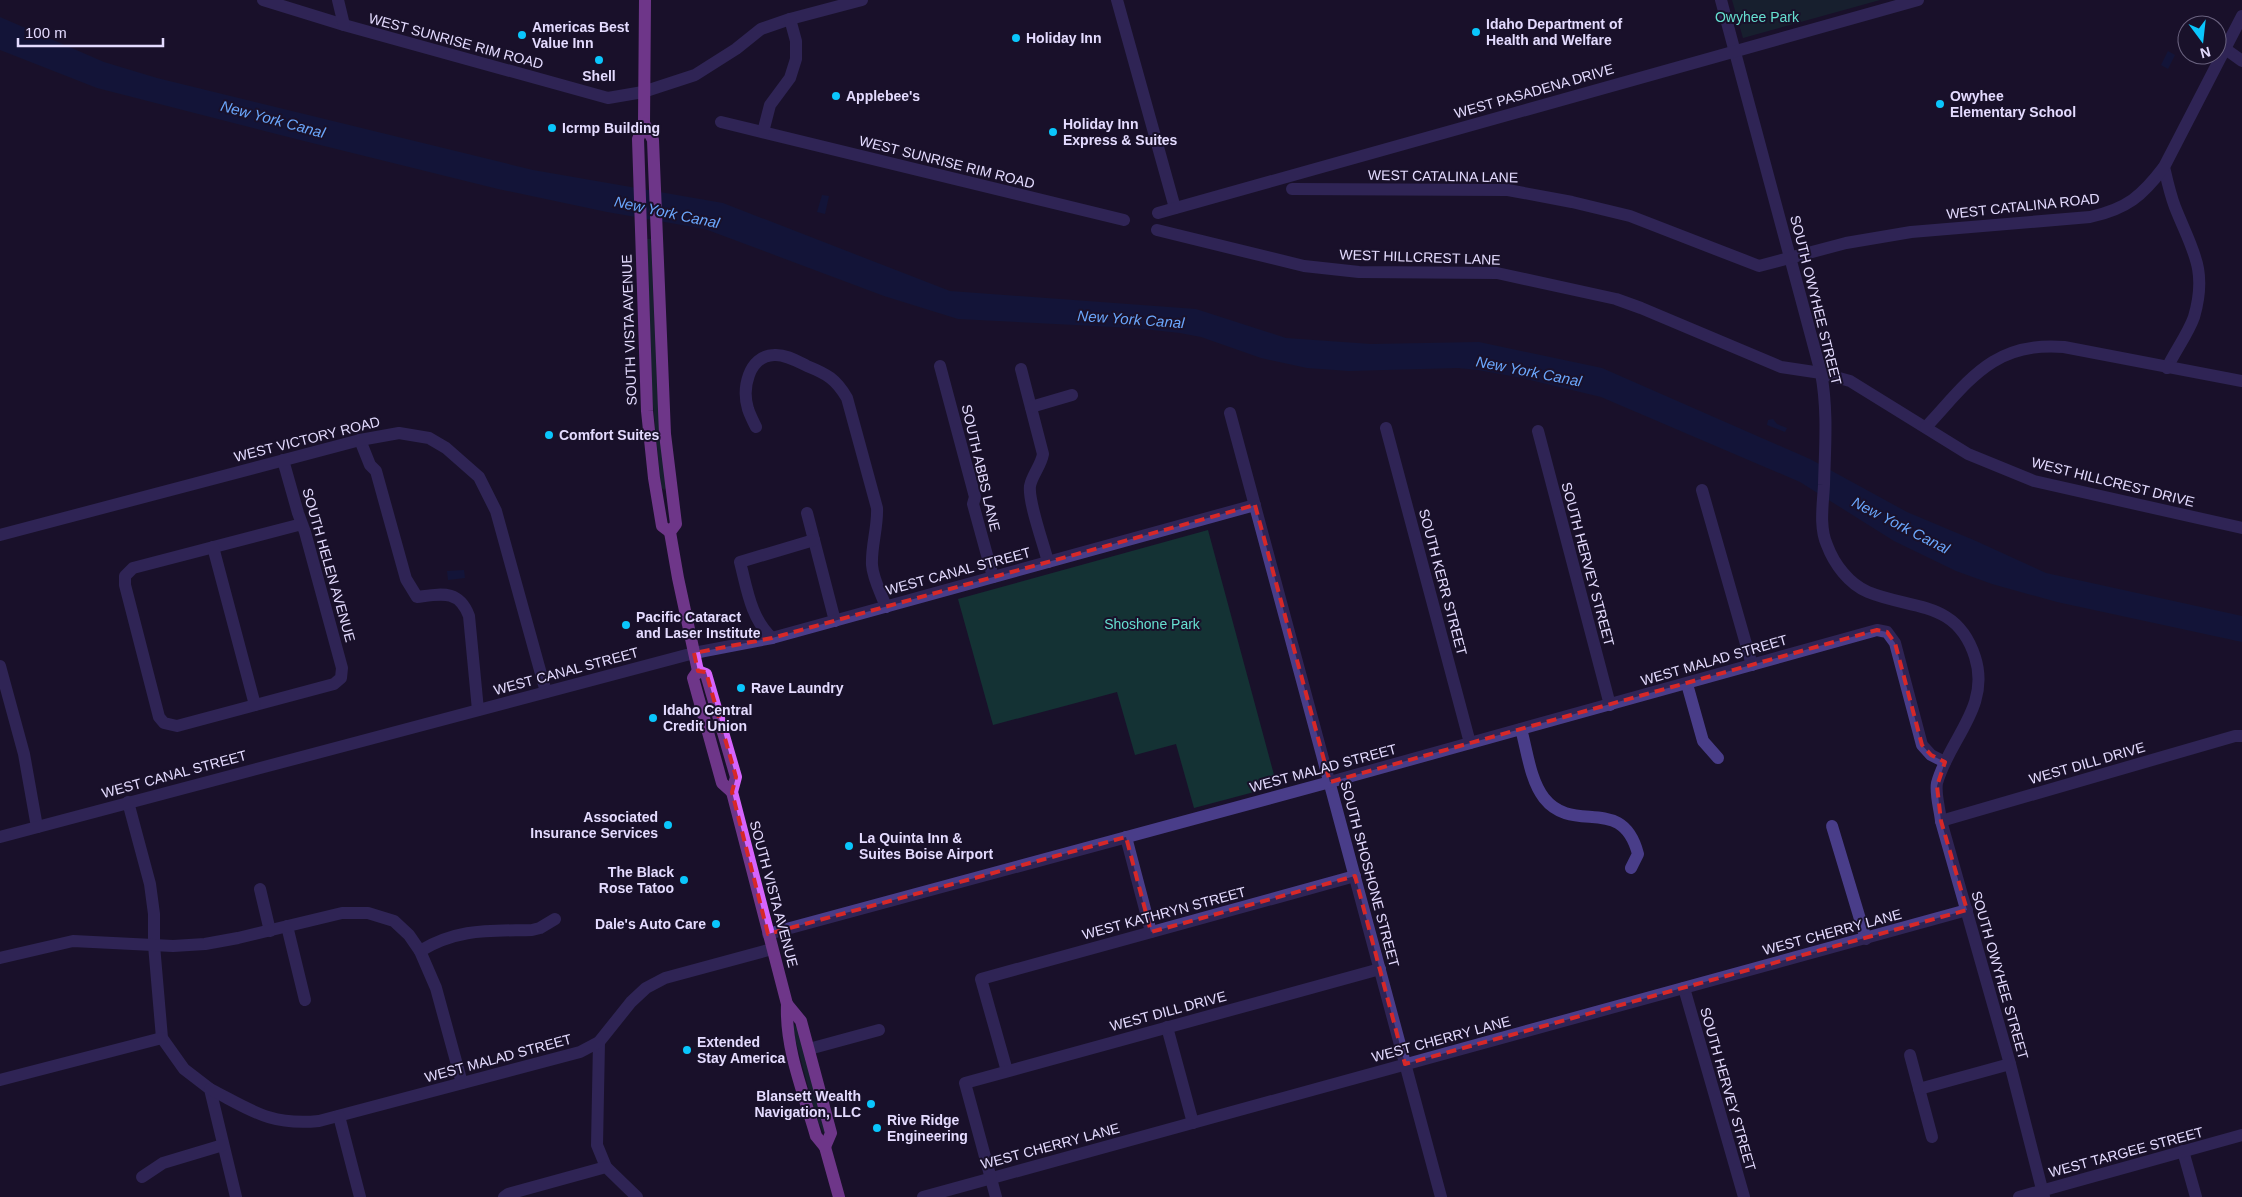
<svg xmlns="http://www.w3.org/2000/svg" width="2242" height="1197" font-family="Arial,sans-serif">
<rect width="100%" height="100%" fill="#19112a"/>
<!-- green -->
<g fill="#143234">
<polygon points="1732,0 1880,0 1743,38"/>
<polygon points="647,239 651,239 657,387 666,488 664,490 661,487 652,394"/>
<polygon points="1208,530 1277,786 1194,808 1176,744 1135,755 1117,692 993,725 958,599"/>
<polygon points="790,1019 799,1031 826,1133 825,1135 817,1120"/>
</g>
<!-- water -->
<g fill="#0c1a49">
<polygon points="0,17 104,62 157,78 533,170 723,203 950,291 1196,309 1286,338 1371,344 1479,342 1602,368 1810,459 1907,512 1976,541 2046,573 2242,616 2242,642 2057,602 1992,584 1956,571 1894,541 1800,482 1601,397 1522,378 1478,370 1458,368 1349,371 1307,368 1261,358 1201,337 1180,333 1134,328 958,319 884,296 705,229 607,212 498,189 296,139 97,88 0,50"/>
<polygon points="2168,51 2175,55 2168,69 2161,65"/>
<polygon points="822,195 829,196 825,214 817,212"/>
<polygon points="1773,419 1777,424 1787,428 1785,432 1767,425 1768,420"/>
<polygon points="464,570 465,578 448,580 447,571"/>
</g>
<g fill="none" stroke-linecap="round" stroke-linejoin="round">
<!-- minor -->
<g stroke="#493d89" stroke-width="12">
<polyline points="263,0 344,25 608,98 643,92 695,75 736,49 761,29 790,19 862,0"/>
<polyline points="338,0 344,25"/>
<polyline points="1117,0 1175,208"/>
<path d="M1721 0 1821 373C1828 410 1825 447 1824 485 1823 504 1819 527 1827 545 1834 564 1849 584 1868 592 1912 610 1957 600 1975 657 1991 707 1949 739 1937 783 1935 794 1940 810 1941 821L2010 1064 2044 1197"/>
<polyline points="2224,48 2242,61"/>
<polyline points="721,122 1124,220"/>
<polyline points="763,132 770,105 790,78 796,59 796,41 790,19"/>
<path d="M2164 167C2167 180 2170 194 2175 207 2192 250 2208 269 2194 317 2188 334 2175 351 2167 368"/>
<path d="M1292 189 1508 190 1572 202 1630 216 1759 266 1846 243 1911 232 2090 217C2127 209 2142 196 2164 167L2242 16"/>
<polyline points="1158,213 1918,0"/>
<polyline points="1157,230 1304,266 1359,272 1497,273 1616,299 1641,308 1781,367 1821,373 1850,381 1968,454 2034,481 2242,528"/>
<polyline points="940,366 975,497 973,504 993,577"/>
<path d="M1021 369 1043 454C1041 466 1032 475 1030 486 1028 502 1044 545 1048 562"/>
<polyline points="1031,407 1072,395"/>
<polyline points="1230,413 1441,1197"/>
<path d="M756 427C753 421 750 415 748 409 742 389 748 356 774 355 785 354 797 361 807 366 827 374 836 379 847 398L877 508C878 527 871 546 872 565 873 579 881 593 886 607"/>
<path d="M1926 427C1969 381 1993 341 2064 347L2242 381"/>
<polyline points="1386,428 1470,743"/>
<polyline points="1538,431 1610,705"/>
<path d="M360 440 370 465 376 471 406 579 417 597C441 594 459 589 469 616L478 710"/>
<polyline points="283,460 298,513 305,532 342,668 341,678 334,684 177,726 164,723 159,717 125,585 125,576 133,568 302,524"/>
<polyline points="1702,490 1752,665"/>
<polyline points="807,513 835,621"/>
<polyline points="0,535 360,440 399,433 429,438 446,448 479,477 496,511 546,692"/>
<polyline points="213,547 255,705"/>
<path d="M772 638C751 619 747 589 740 562L814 540"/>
<polyline points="0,666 24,754 37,827"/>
<polyline points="1687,684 1703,741 1718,758"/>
<path d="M1521 729C1527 750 1530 780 1544 798 1574 836 1622 793 1638 854L1631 868"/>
<polyline points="128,802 150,884 154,914 154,945 162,1038 184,1069 210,1089 236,1197"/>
<polyline points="1941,821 2235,736 2242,736"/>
<polyline points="1832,826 1866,939"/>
<polyline points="0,837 694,653 772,638 1255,505"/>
<polyline points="1126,837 1151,932"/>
<polyline points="260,889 270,931"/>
<polyline points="287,926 305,1000"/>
<polyline points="768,934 1330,782 1877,630 1887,632 1895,643 1922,745 1931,755 1945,762"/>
<polyline points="420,951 436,988 462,1083"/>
<path d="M0 958 73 941 173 946 205 944 238 938 342 913H368L394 921 409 935 420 951C458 928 489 931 532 930L540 928 555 919"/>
<polyline points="1684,988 1744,1197"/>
<polyline points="1167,1027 1193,1123"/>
<polyline points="599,1042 597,1145 606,1167"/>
<polyline points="809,1049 879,1030"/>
<polyline points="1910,1055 1932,1137"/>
<polyline points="1007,1071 981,979 1355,876"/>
<polyline points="0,1080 162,1038"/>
<path d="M210 1089C251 1110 270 1126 319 1121L580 1052 599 1042 631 1002 646 988 665 978 772 949"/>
<polyline points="1919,1089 2010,1064"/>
<polyline points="339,1116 360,1197"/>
<polyline points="2183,1151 2196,1197"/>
<polyline points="142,1177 163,1163 223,1145"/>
<polyline points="504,1197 508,1194 606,1167 637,1197"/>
<polyline points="923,1197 1967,910"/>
<polyline points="996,1197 965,1083 1380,969"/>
<polyline points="2019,1197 2242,1135"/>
</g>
<!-- major -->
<g stroke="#d664fd" stroke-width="12">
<polyline points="645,0 644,123 638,139 647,411 654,478 662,526 670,532"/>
<polyline points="644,123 653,140 665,434 676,524 670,532 678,578 698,671"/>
<path d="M698 671 706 674 736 777 732 792 787 1004C785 1049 804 1094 816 1136L825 1147 839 1197"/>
<polyline points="698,671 693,678 722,783 732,792"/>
<polyline points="787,1004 801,1021 831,1133 825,1147"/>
</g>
</g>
<!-- marked area -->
<path d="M0 0H2242V1197H0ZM1255 505 1330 782 1877 630 1887 632 1895 643 1922 745 1931 755 1945 762 1937 786 1941 821 1967 910 1405 1064 1355 876 1151 932 1126 837 768 934 732 792 736 777 706 672 698 671 694 653 772 638Z" fill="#19112a" fill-opacity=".55" fill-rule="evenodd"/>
<path fill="none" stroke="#d62828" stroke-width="4" stroke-dasharray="10 6" stroke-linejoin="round" d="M1255 505 1330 782 1877 630 1887 632 1895 643 1922 745 1931 755 1945 762 1937 786 1941 821 1967 910 1405 1064 1355 876 1151 932 1126 837 768 934 732 792 736 777 706 672 698 671 694 653 772 638Z"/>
<!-- markers -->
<g fill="#0ac6fc" stroke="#19112a" stroke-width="2">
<circle cx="1476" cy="32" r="5"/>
<circle cx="522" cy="35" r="5"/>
<circle cx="1016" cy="38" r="5"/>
<circle cx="599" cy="60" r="5"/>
<circle cx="836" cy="96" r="5"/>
<circle cx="1940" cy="104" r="5"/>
<circle cx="552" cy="128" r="5"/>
<circle cx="1053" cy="132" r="5"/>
<circle cx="549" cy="435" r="5"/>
<circle cx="626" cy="625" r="5"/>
<circle cx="741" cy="688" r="5"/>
<circle cx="653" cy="718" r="5"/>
<circle cx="668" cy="825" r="5"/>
<circle cx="849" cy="846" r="5"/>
<circle cx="684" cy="880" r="5"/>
<circle cx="716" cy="924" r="5"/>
<circle cx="687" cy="1050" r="5"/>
<circle cx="871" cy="1104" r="5"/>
<circle cx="877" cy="1128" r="5"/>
</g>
<g text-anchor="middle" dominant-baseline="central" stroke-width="4" stroke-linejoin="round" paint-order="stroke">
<!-- park labels -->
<g font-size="14" fill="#66dfd0" stroke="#19112a">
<text x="1757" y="17">Owyhee Park</text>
<text x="1152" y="624">Shoshone Park</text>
</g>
<!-- poi labels -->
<g font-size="14" font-weight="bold" fill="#e4dbff" stroke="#19112a" text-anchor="start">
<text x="1486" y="24">Idaho Department of<tspan x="1486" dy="16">Health and Welfare</tspan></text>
<text x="532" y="27">Americas Best<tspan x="532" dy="16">Value Inn</tspan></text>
<text x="1026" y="38">Holiday Inn</text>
<text x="599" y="76" text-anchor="middle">Shell</text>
<text x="846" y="96">Applebee's</text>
<text x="1950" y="96">Owyhee<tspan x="1950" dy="16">Elementary School</tspan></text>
<text x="1063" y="124">Holiday Inn<tspan x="1063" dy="16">Express &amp; Suites</tspan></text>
<text x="562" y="128">Icrmp Building</text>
<text x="559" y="435">Comfort Suites</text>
<text x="636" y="617">Pacific Cataract<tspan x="636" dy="16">and Laser Institute</tspan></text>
<text x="751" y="688">Rave Laundry</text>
<text x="663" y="710">Idaho Central<tspan x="663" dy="16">Credit Union</tspan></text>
<text x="658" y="817" text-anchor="end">Associated<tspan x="658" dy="16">Insurance Services</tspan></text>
<text x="859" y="838">La Quinta Inn &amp;<tspan x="859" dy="16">Suites Boise Airport</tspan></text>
<text x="674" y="872" text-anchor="end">The Black<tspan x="674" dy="16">Rose Tatoo</tspan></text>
<text x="706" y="924" text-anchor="end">Dale's Auto Care</text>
<text x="697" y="1042">Extended<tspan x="697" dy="16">Stay America</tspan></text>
<text x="861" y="1096" text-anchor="end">Blansett Wealth<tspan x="861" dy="16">Navigation, LLC</tspan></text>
<text x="887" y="1120">Rive Ridge<tspan x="887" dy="16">Engineering</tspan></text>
</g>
<!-- street labels -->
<g font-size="14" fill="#e4dbff" stroke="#19112a">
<text transform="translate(456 41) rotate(15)">WEST SUNRISE RIM ROAD</text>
<text transform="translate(1534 91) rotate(-16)">WEST PASADENA DRIVE</text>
<text transform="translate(947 162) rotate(14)">WEST SUNRISE RIM ROAD</text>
<text transform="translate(1443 176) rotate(1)">WEST CATALINA LANE</text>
<text transform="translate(2023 206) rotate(-6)">WEST CATALINA ROAD</text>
<text transform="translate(1420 257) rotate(2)">WEST HILLCREST LANE</text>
<text transform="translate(1816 300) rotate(76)">SOUTH OWYHEE STREET</text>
<text transform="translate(629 330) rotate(-92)">SOUTH VISTA AVENUE</text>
<text transform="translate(307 439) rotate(-14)">WEST VICTORY ROAD</text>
<text transform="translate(981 468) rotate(77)">SOUTH ABBS LANE</text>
<text transform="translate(2113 482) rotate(14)">WEST HILLCREST DRIVE</text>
<text transform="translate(1588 564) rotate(75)">SOUTH HERVEY STREET</text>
<text transform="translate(329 565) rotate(74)">SOUTH HELEN AVENUE</text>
<text transform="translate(958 571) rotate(-15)">WEST CANAL STREET</text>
<text transform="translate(1443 582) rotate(75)">SOUTH KERR STREET</text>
<text transform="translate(1714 660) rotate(-16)">WEST MALAD STREET</text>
<text transform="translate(566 671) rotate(-15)">WEST CANAL STREET</text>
<text transform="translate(2087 763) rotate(-16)">WEST DILL DRIVE</text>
<text transform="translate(1323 768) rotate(-15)">WEST MALAD STREET</text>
<text transform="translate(174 774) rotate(-15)">WEST CANAL STREET</text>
<text transform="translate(1370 874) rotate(75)">SOUTH SHOSHONE STREET</text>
<text transform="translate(774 894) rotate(75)">SOUTH VISTA AVENUE</text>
<text transform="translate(1164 913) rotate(-15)">WEST KATHRYN STREET</text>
<text transform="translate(1832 932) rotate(-15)">WEST CHERRY LANE</text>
<text transform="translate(2000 975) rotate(74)">SOUTH OWYHEE STREET</text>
<text transform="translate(1168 1011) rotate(-15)">WEST DILL DRIVE</text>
<text transform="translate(1441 1039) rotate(-15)">WEST CHERRY LANE</text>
<text transform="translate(498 1058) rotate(-15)">WEST MALAD STREET</text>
<text transform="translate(1728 1089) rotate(74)">SOUTH HERVEY STREET</text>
<text transform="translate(1050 1146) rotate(-15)">WEST CHERRY LANE</text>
<text transform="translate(2126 1152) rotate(-15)">WEST TARGEE STREET</text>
</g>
<!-- water labels -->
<g font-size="15" font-style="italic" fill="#6ba7fd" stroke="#19112a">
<text transform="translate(273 119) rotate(15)">New York Canal</text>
<text transform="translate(667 212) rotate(12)">New York Canal</text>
<text transform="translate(1131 319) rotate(4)">New York Canal</text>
<text transform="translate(1529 371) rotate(11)">New York Canal</text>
<text transform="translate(1901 525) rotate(27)">New York Canal</text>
</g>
</g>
<!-- north arrow -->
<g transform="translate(2202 40) rotate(165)"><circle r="24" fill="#19112a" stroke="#6a627f"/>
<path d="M0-4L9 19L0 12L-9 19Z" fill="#0ac6fc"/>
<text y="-8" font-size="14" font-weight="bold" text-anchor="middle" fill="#e4dbff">N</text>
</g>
<!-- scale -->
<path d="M18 38v8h145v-8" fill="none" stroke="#e4dbff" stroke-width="2.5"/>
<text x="25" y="38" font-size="15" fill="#e4dbff" stroke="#19112a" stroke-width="4" paint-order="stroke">100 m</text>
</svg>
